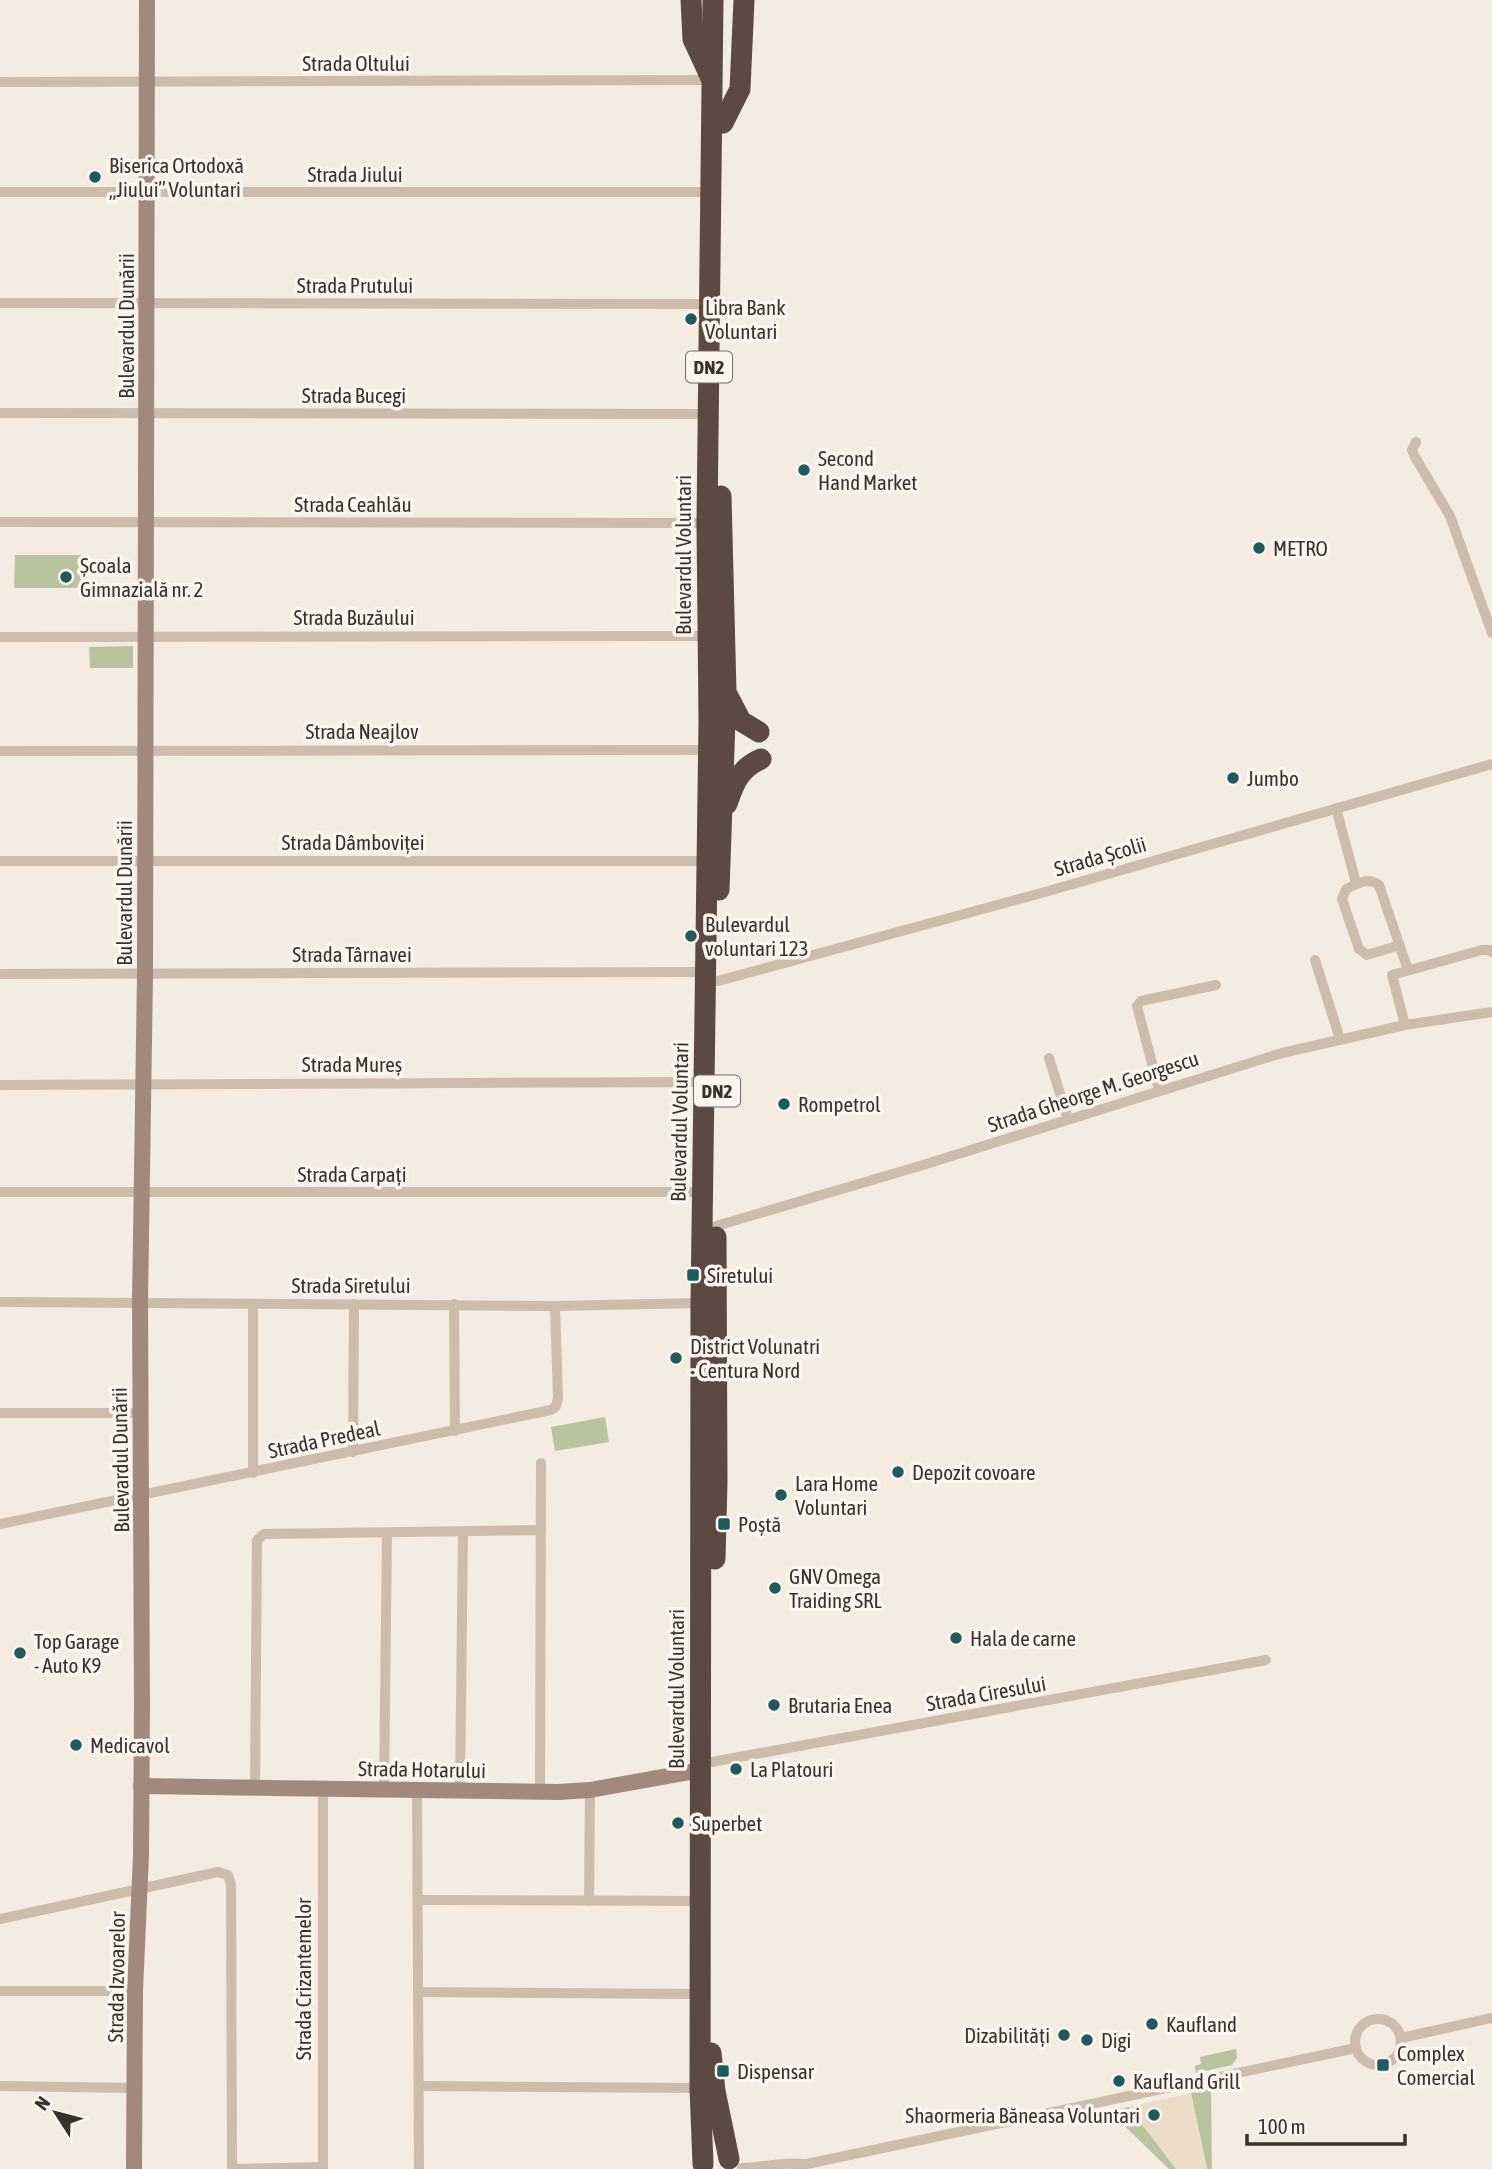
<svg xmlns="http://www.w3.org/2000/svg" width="1492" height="2169" font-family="'Asap Condensed',sans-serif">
<rect width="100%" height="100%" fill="#f4ebe1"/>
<!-- green -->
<g fill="#b8c4a0">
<polygon points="15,555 84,555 84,588 14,588"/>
<polygon points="133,646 133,668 90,668 89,647"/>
<polygon points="605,1417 609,1442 555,1451 551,1427"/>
<polygon points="1236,2049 1237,2058 1232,2065 1196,2073 1195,2066 1201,2064 1200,2057"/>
<polygon points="1211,2089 1212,2169 1207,2169 1191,2093"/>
<polygon points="1129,2107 1176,2169 1169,2169 1109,2111"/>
</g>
<!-- plaza -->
<polygon fill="#ecdcc8" points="1191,2093 1207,2169 1176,2169 1129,2107"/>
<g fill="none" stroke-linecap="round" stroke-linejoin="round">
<!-- street -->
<g stroke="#cdbbac" stroke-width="10">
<polyline points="0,82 712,80"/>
<polyline points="0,192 710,192"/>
<polyline points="0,303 709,304"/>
<polyline points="0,413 709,414"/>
<polyline points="1416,442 1412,450 1415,457 1450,516 1492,633"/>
<polyline points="0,522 707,523"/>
<polyline points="0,637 707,636"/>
<polyline points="0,751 711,750"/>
<polyline points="1336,808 1355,879"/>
<polyline points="0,861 705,861"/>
<path d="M1400 945 1367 955 1359 949 1342 899 1346 889C1357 884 1368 876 1379 885L1408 970"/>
<polyline points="1315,960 1340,1039"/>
<polyline points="0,974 704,972"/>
<polyline points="718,981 1045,892 1492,764"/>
<polyline points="1405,1025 1392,975 1482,950 1489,950 1492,952"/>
<polyline points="1049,1058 1068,1119"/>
<polyline points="0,1085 704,1082"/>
<polyline points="1159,1090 1137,1006 1141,1001 1216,985"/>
<polyline points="0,1192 703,1192"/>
<polyline points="716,1226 923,1165 1282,1053 1405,1025 1492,1012"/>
<polyline points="0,1302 555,1306 701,1303"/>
<polyline points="253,1304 253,1473"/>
<polyline points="454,1304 455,1431"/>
<polyline points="0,1413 141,1413"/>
<polyline points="353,1452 354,1304"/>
<polyline points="0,1524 551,1410 556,1406 558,1398 555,1306"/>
<polyline points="712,1762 1266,1660"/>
<polyline points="255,1788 257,1540 264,1534 541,1530"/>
<polyline points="384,1789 387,1533"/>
<polyline points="417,1790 419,2169"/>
<polyline points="460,1790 463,1532"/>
<polyline points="540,1792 541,1463"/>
<polyline points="419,1900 700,1901"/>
<polyline points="589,1901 590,1790"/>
<polyline points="0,1919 218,1872 228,1875 231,1884 232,2169"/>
<polyline points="0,1991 135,1991"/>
<polyline points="419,1992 700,1994"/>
<circle cx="1378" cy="2042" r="23"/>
<polyline points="1401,2038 1492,2018"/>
<polyline points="0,2086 135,2088"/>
<polyline points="420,2086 700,2088"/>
<path d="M742 2168C760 2168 788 2161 804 2164"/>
<polyline points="232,2169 323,2167"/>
<polyline points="323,2169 323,1789"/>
<polyline points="796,2169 807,2164 1356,2048"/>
</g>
<!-- secondary -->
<g stroke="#a18a7d" stroke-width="16">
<polyline points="141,1786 558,1792 590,1790 701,1770"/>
<polyline points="134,2169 135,1991 141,1855 142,1704 140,1302 145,975 147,0"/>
</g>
<!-- highway -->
<g stroke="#5c4a42" stroke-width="21">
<polyline points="691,0 693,39 711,78"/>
<polyline points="723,123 740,89 744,0"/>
<polyline points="728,696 741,721 759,732"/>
<path d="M727 804C734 783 740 768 761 759"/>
<polyline points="719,890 726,692 721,496"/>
<polyline points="715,1559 717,1482 716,1237"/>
<polyline points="711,2053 715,2091 729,2159"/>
<polyline points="703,2164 700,2088 701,1303 709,721 707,523 713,0"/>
</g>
</g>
<!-- markers -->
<g fill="#1f5a5e" stroke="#fbf5ee" stroke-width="2.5">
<circle cx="95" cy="177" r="7"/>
<circle cx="691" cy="319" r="7"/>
<circle cx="804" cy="470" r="7"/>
<circle cx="1259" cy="548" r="7"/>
<circle cx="66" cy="577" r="7"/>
<circle cx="1233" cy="778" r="7"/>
<circle cx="691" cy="936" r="7"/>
<circle cx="784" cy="1104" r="7"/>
<rect x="686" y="1268" width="14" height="14" rx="3.5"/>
<circle cx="676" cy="1358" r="7"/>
<circle cx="898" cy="1472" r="7"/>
<circle cx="781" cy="1495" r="7"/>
<rect x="717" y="1517" width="14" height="14" rx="3.5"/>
<circle cx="775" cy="1588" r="7"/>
<circle cx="956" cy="1638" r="7"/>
<circle cx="20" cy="1653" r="7"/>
<circle cx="774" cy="1705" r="7"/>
<circle cx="76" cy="1745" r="7"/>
<circle cx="736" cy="1769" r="7"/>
<circle cx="678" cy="1823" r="7"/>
<circle cx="1152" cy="2024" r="7"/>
<circle cx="1064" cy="2035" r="7"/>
<circle cx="1087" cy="2040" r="7"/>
<rect x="1376" y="2058" width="14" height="14" rx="3.5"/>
<rect x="716" y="2064" width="14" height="14" rx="3.5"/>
<circle cx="1119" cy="2081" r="7"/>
<circle cx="1154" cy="2115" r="7"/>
</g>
<g text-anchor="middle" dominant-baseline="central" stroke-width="7" stroke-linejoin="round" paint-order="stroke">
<!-- shield labels -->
<g fill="#fbf5ee" stroke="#756b66" stroke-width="2">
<rect x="686" y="351.5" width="46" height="31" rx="5"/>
<rect x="694" y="1075.5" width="46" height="31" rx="5"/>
</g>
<g font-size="19" font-weight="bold" fill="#3b302b">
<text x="709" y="367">DN2</text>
<text x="717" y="1091">DN2</text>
</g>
<!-- street labels -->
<g font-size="21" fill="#3b302b" stroke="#fbf5ee">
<text x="356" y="63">Strada Oltului</text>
<text x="355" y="174">Strada Jiului</text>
<text x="355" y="285">Strada Prutului</text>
<text transform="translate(126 326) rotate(-90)">Bulevardul Dunării</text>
<text x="354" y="395">Strada Bucegi</text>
<text x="353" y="504">Strada Ceahlău</text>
<text transform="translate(683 555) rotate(-90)">Bulevardul Voluntari</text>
<text x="354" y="617">Strada Buzăului</text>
<text x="362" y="731">Strada Neajlov</text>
<text x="353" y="842">Strada Dâmboviței</text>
<text transform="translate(1100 856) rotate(-16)">Strada Școlii</text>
<text transform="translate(124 893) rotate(-90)">Bulevardul Dunării</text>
<text x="352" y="954">Strada Târnavei</text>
<text x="352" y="1064">Strada Mureș</text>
<text transform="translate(1093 1091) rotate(-18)">Strada Gheorge M. Georgescu</text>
<text transform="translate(679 1122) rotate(-89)">Bulevardul Voluntari</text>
<text x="352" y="1174">Strada Carpați</text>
<text x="351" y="1285">Strada Siretului</text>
<text transform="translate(324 1439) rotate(-12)">Strada Predeal</text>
<text transform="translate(120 1460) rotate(-91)">Bulevardul Dunării</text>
<text transform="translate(676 1689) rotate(-90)">Bulevardul Voluntari</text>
<text transform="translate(986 1693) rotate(-10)">Strada Ciresului</text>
<text transform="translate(422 1769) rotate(1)">Strada Hotarului</text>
<text transform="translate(116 1977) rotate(-89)">Strada Izvoarelor</text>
<text transform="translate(303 1979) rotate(-90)">Strada Crizantemelor</text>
</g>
<!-- poi labels -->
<g font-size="21" fill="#3b302b" stroke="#fbf5ee" text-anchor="start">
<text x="109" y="165">Biserica Ortodoxă<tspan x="109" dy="24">„Jiului” Voluntari</tspan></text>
<text x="705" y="307">Libra Bank<tspan x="705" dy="24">Voluntari</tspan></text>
<text x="818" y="458">Second<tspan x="818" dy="24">Hand Market</tspan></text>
<text x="1273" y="548">METRO</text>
<text x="80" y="565">Școala<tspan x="80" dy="24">Gimnazială nr. 2</tspan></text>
<text x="1247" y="778">Jumbo</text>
<text x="705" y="924">Bulevardul<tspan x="705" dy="24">voluntari 123</tspan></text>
<text x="798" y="1104">Rompetrol</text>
<text x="707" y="1275">Siretului</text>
<text x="690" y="1346">District Volunatri<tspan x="690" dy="24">- Centura Nord</tspan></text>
<text x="912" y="1472">Depozit covoare</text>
<text x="795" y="1483">Lara Home<tspan x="795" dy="24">Voluntari</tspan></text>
<text x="738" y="1524">Poștă</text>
<text x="789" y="1576">GNV Omega<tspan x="789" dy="24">Traiding SRL</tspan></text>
<text x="970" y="1638">Hala de carne</text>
<text x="34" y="1641">Top Garage<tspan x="34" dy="24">- Auto K9</tspan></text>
<text x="788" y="1705">Brutaria Enea</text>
<text x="90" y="1745">Medicavol</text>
<text x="750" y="1769">La Platouri</text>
<text x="692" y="1823">Superbet</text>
<text x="1166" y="2024">Kaufland</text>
<text x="1050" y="2035" text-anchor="end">Dizabilități</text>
<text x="1101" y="2040">Digi</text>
<text x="1397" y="2053">Complex<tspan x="1397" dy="24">Comercial</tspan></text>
<text x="737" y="2071">Dispensar</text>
<text x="1133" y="2081">Kaufland Grill</text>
<text x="1140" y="2115" text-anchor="end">Shaormeria Băneasa Voluntari</text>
</g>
</g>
<!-- north arrow -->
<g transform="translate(56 2113) rotate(306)" stroke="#fbf5ee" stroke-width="5" paint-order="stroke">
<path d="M0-5L12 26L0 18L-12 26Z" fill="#3b302b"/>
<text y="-10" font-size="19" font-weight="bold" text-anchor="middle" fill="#3b302b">N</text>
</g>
<!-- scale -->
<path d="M1247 2134v10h158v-10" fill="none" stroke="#3b302b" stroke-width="3.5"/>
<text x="1258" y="2134" font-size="21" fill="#3b302b" stroke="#fbf5ee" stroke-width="5" paint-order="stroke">100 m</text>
</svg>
